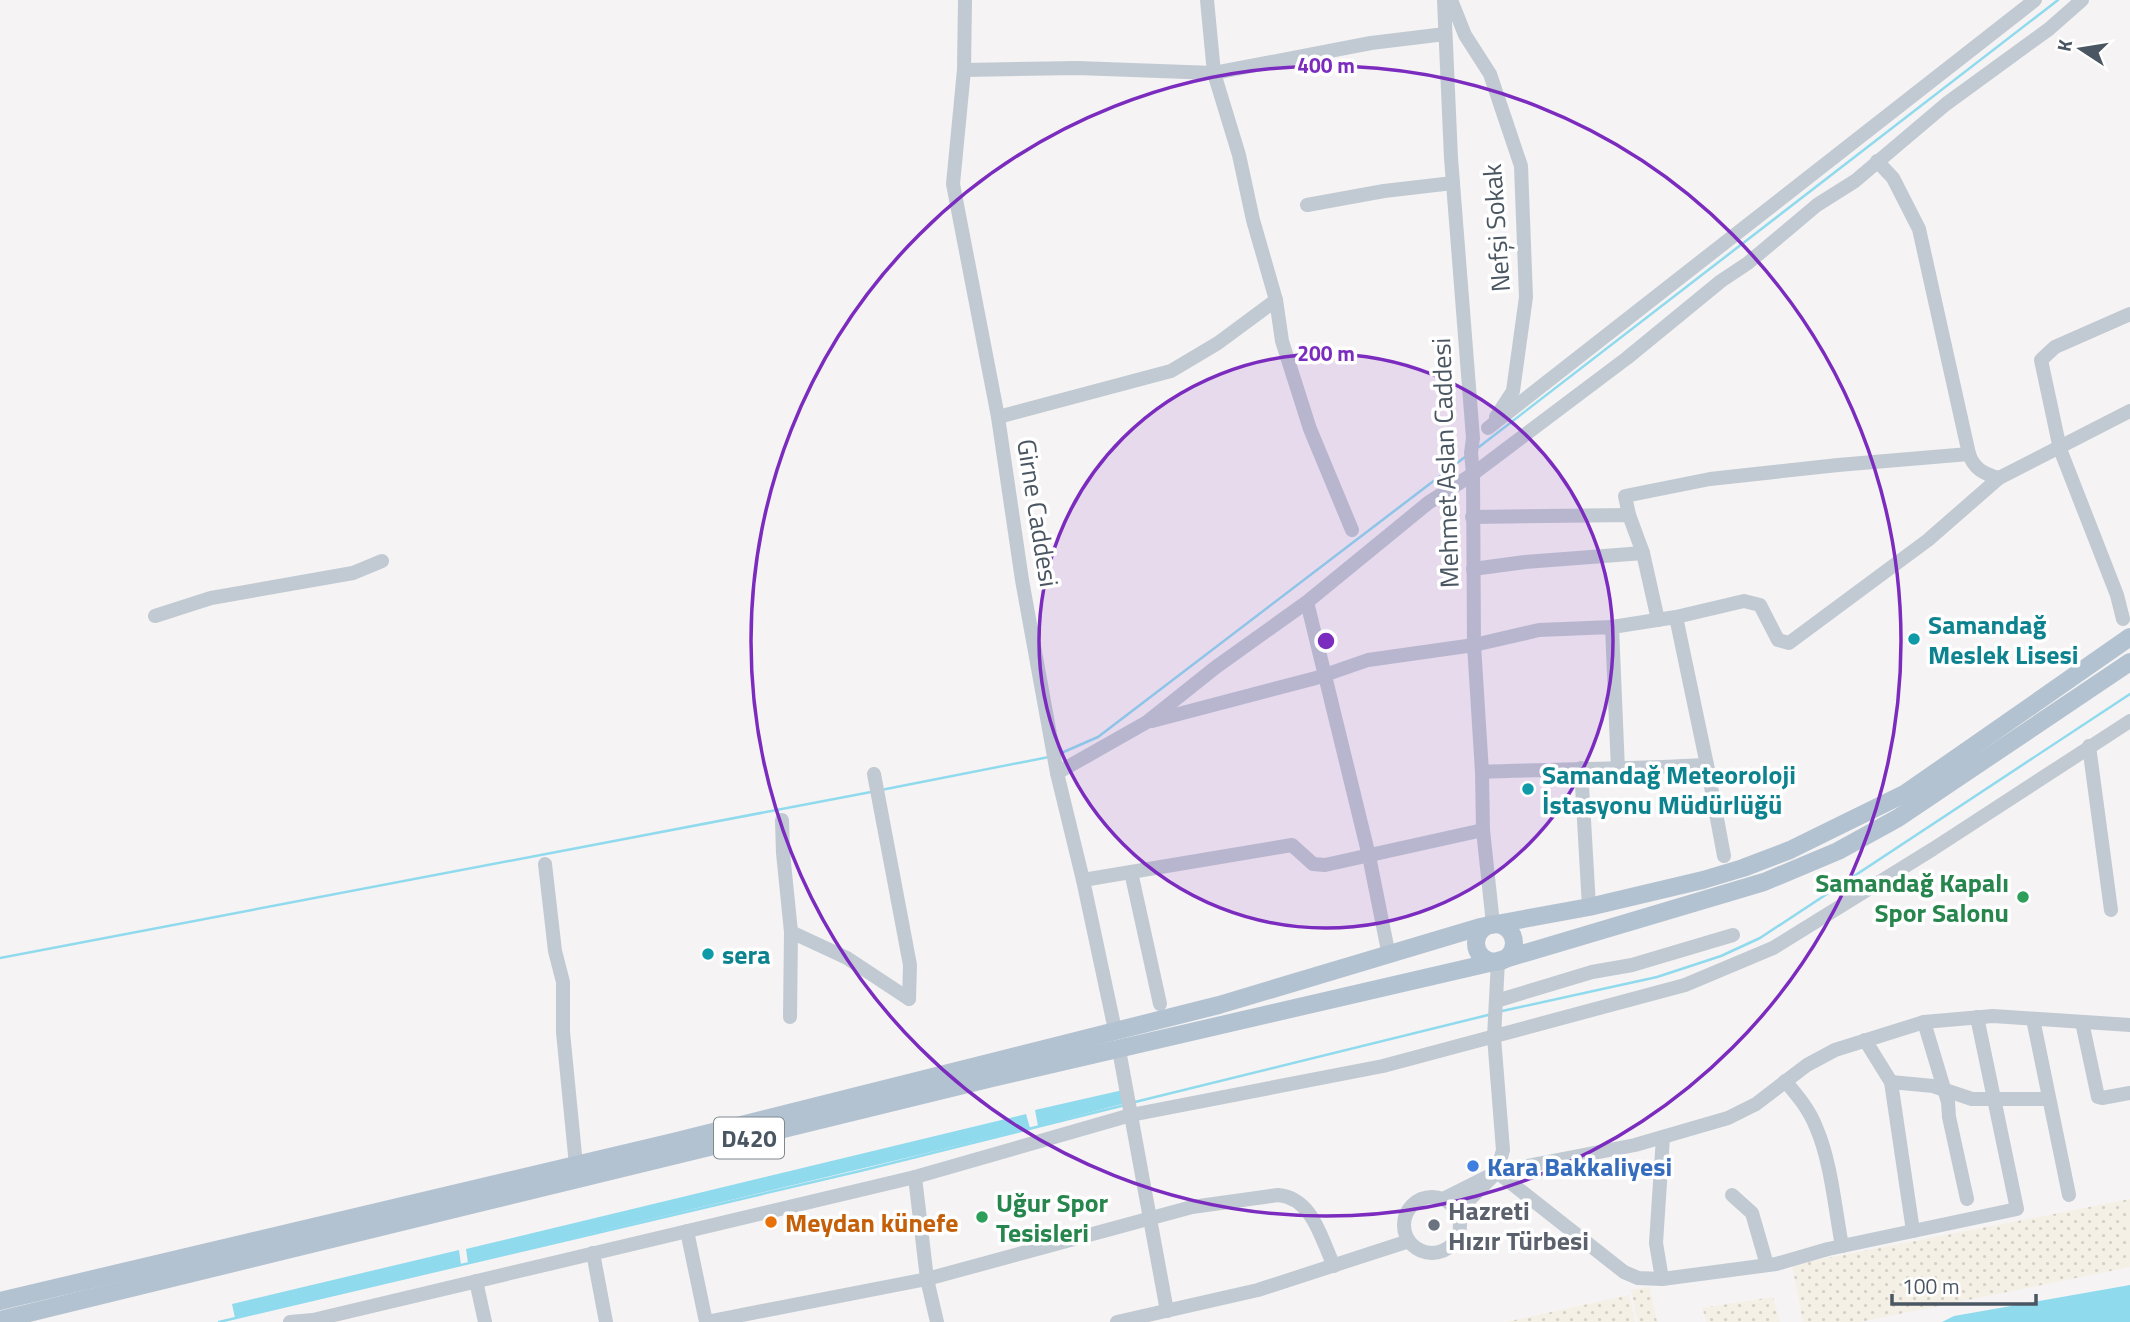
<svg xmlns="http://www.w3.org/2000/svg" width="2130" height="1322" font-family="'Titillium Web',sans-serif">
<defs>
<pattern id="sand-dots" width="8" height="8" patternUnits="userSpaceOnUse" patternTransform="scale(1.75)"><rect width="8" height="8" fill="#f5f0e5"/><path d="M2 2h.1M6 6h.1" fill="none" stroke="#d4d0c7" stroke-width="1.8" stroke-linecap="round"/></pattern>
</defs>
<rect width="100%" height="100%" fill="#f5f3f3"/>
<!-- sand -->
<g fill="url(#sand-dots)">
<polygon points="2130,1199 2130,1267 1860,1322 1803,1322 1792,1265"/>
<polygon points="1650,1287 1657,1322 1638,1322 1631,1290"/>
<polygon points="1629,1295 1635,1322 1506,1322"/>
<polygon points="1773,1297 1780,1322 1707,1322 1702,1308"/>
</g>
<!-- water -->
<g fill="#90daee">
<polygon points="1123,1090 1126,1103 1038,1126 1035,1110"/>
<polygon points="1026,1114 1030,1128 468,1263 466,1249"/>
<polygon points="459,1250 461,1265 235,1318 232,1304"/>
<polygon points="2130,1285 2130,1322 1942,1322 1954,1316"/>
</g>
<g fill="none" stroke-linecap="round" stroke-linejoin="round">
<!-- stream -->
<g stroke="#90daee" stroke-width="2.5">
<polyline points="1479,447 2058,0"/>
<polyline points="1059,754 1098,737 1465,457"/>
<polyline points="881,790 1049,757"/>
<polyline points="0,958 871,792"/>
<polyline points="1502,1011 1657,977 1721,956 1760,938 2130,694"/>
<polyline points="1135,1102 1488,1015"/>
<polyline points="219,1322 860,1171 1125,1105"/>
</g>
<!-- minor -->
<g stroke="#c1cad2" stroke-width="14">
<polyline points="965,0 964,70 953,184 998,417 1022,580 1057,773 1083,880 1115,1030"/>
<polyline points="1207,0 1214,73 1239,155 1253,220 1276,300 1282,341 1310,429 1352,530"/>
<polyline points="1444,0 1451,158 1473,438 1471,453 1473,474 1474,645 1482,772 1483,830 1493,924"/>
<polyline points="1451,0 1465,35 1490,74 1521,166 1526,297 1513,391 1496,417"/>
<polyline points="964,70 1077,68 1214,73 1371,43 1445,34"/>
<polyline points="1877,161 1893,178 1919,229 1969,454"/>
<polyline points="1307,205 1384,191 1453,183"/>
<polyline points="998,417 1171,371 1218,343 1276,300"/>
<polyline points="1488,428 2035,0"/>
<polyline points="1999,478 2130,411"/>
<path d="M1629 515 1625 496 1710 479 1838 465 1969 454C1974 469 1984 474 1999 478L1928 540 1789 643 1778 640 1760 605 1744 601 1676 617"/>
<polyline points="1472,517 1629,515 1643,553 1658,620"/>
<polyline points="1473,569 1525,562 1643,553"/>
<polyline points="1307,602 1369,856 1389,956"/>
<polyline points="155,616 211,598 353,573 382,561"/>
<polyline points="2123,619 2117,595 2060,449 2041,360 2055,347 2130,314"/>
<polyline points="1612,627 1676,617 1707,765"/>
<polyline points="1152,721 1316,678 1368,660 1474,645 1539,630 1612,627 1618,770"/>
<polyline points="2089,746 2111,910"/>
<polyline points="1581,768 1589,907"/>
<path d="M1482 772C1557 769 1632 769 1707 765L1724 856"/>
<polyline points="1057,773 1147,722 1216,667 1307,602 1428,503 1473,474 1627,358 1721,281 1748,263 1817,205 1855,181 1946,104 2049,29 2082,0"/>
<polyline points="874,774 910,965 909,999"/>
<polyline points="782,820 783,853 791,932 790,1017"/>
<polyline points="545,864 555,951 563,982 563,1032 576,1165"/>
<polyline points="1131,872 1160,1004"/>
<polyline points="1083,880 1292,845 1313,864 1325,865 1483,830"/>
<polyline points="791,932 847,958 909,999"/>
<polyline points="1496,1001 1592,972 1632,965 1733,935"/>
<polyline points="2033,1019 2069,1195"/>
<polyline points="1924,1022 1948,1102 1949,1117 1967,1199"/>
<polyline points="2082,1022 2098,1097 2102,1098 2130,1093"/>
<polyline points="1865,1040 1891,1082 1913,1231"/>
<polyline points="1119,1050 1167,1311"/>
<path d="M1785 1081C1797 1095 1809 1109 1816 1127 1831 1161 1835 1209 1842 1246"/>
<polyline points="1891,1082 1933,1086 1972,1099 2048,1099"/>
<polyline points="1497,1172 1624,1272 1638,1278 1662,1279 1776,1264 1828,1249 2017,1209 1977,1017"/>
<polyline points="915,1177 927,1279 937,1322"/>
<polyline points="1732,1195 1752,1213 1767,1265"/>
<circle cx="1432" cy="1225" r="28"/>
<polyline points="1443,1199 1497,1172 1635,1145 1728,1118 1756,1104 1807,1065 1835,1050 1924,1022 1993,1016 2130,1025"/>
<polyline points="1460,1220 1465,1204 1497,1172 1503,1150 1494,1037 1498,961"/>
<polyline points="687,1231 706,1322"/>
<polyline points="593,1253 606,1322"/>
<polyline points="1662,1279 1656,1243 1663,1137"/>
<polyline points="476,1281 485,1322"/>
<polyline points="290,1322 313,1320"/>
<polyline points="312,1322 313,1320 915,1177 1131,1115 1383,1066 1685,985 1773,948 1933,849 2130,721"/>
<path d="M706 1322 927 1279 1192 1207 1278 1195C1313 1198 1321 1239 1334 1266"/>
<polyline points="1117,1322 1258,1290 1409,1241"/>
</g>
<!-- major -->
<g stroke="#b3c2d1" stroke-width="18">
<circle cx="1495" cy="943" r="19"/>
<polyline points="0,1301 673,1142 1219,1005 1480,927 1589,907 1703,880 1743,868 1790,850 1906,793 2130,637"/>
<polyline points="0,1320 988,1079 1498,961 1764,882 1838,851 1898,818 2130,662"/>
</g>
</g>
<!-- distance rings -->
<circle cx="1326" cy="641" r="287" fill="#7b2cbf" fill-opacity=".12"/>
<g fill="none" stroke="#7b2cbf" stroke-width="3.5">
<circle cx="1326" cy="641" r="287"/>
<circle cx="1326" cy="641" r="575"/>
</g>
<!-- markers -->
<g fill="#0f9aa8" stroke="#fff" stroke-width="2.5">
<circle cx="1914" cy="639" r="7"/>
<circle cx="1528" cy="789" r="7"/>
<circle cx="708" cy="954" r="7"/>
</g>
<g fill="#2e9e5b" stroke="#fff" stroke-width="2.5">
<circle cx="2023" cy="897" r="7"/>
<circle cx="982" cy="1217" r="7"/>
</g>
<circle fill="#3f7fe0" stroke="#fff" stroke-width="2.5" cx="1473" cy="1166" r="7"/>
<circle fill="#e8710a" stroke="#fff" stroke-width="2.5" cx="771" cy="1222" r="7"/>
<circle fill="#6b7280" stroke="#fff" stroke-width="2.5" cx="1434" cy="1225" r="7"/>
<g text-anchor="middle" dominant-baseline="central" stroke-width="7" stroke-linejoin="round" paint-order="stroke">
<!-- shield labels -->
<rect fill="#fff" stroke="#808990" stroke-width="2" x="714" y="1117.5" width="70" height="41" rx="5"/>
<g font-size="24" font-weight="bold" fill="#4a5661">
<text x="749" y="1138">D420</text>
</g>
<!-- street labels -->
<g font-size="26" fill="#4a5661" stroke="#fff">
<text transform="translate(1496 228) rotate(-94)">Nefşi Sokak</text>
<text transform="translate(1445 463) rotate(-92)">Mehmet Aslan Caddesi</text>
<text transform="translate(1038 513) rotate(81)">Girne Caddesi</text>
</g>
<!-- culture labels -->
<g font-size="26" font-weight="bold" fill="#0d838f" stroke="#fff" text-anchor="start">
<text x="1928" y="624">Samandağ<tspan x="1928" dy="30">Meslek Lisesi</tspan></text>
<text x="1542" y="774">Samandağ Meteoroloji<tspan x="1542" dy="30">İstasyonu Müdürlüğü</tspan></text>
<text x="722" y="954">sera</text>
</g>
<!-- leisure labels -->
<g font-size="26" font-weight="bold" fill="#27864d" stroke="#fff" text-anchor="end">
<text x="2009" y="882">Samandağ Kapalı<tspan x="2009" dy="30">Spor Salonu</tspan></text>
<text x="996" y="1202" text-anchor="start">Uğur Spor<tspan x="996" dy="30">Tesisleri</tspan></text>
</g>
<!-- shop labels -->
<g font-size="26" font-weight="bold" fill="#366cbe" stroke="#fff" text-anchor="start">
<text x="1487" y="1166">Kara Bakkaliyesi</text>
</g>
<!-- worship labels -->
<g font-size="26" font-weight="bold" fill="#5b616d" stroke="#fff" text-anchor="start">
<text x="1448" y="1210">Hazreti<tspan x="1448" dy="30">Hızır Türbesi</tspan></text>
</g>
<!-- food labels -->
<g font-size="26" font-weight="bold" fill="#c56008" stroke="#fff" text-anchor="start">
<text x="785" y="1222">Meydan künefe</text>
</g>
</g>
<circle cx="1326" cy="641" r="10" fill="#7b2cbf" stroke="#fff" stroke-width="3.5"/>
<g font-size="21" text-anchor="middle" font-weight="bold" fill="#7b2cbf" stroke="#fff" stroke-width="7" stroke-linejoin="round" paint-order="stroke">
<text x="1326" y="73">400 m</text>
<text x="1326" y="361">200 m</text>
</g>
<!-- north arrow -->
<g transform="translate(2081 49) rotate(282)" stroke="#ffffff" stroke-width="5" paint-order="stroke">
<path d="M0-5L12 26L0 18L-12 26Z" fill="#4a5661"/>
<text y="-10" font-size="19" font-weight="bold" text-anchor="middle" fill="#4a5661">K</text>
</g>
<!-- scale -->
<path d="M1892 1294v10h144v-10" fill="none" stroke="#4a5661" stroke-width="3.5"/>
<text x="1902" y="1294" font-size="21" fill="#4a5661" stroke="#ffffff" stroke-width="5" paint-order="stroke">100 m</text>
</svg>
